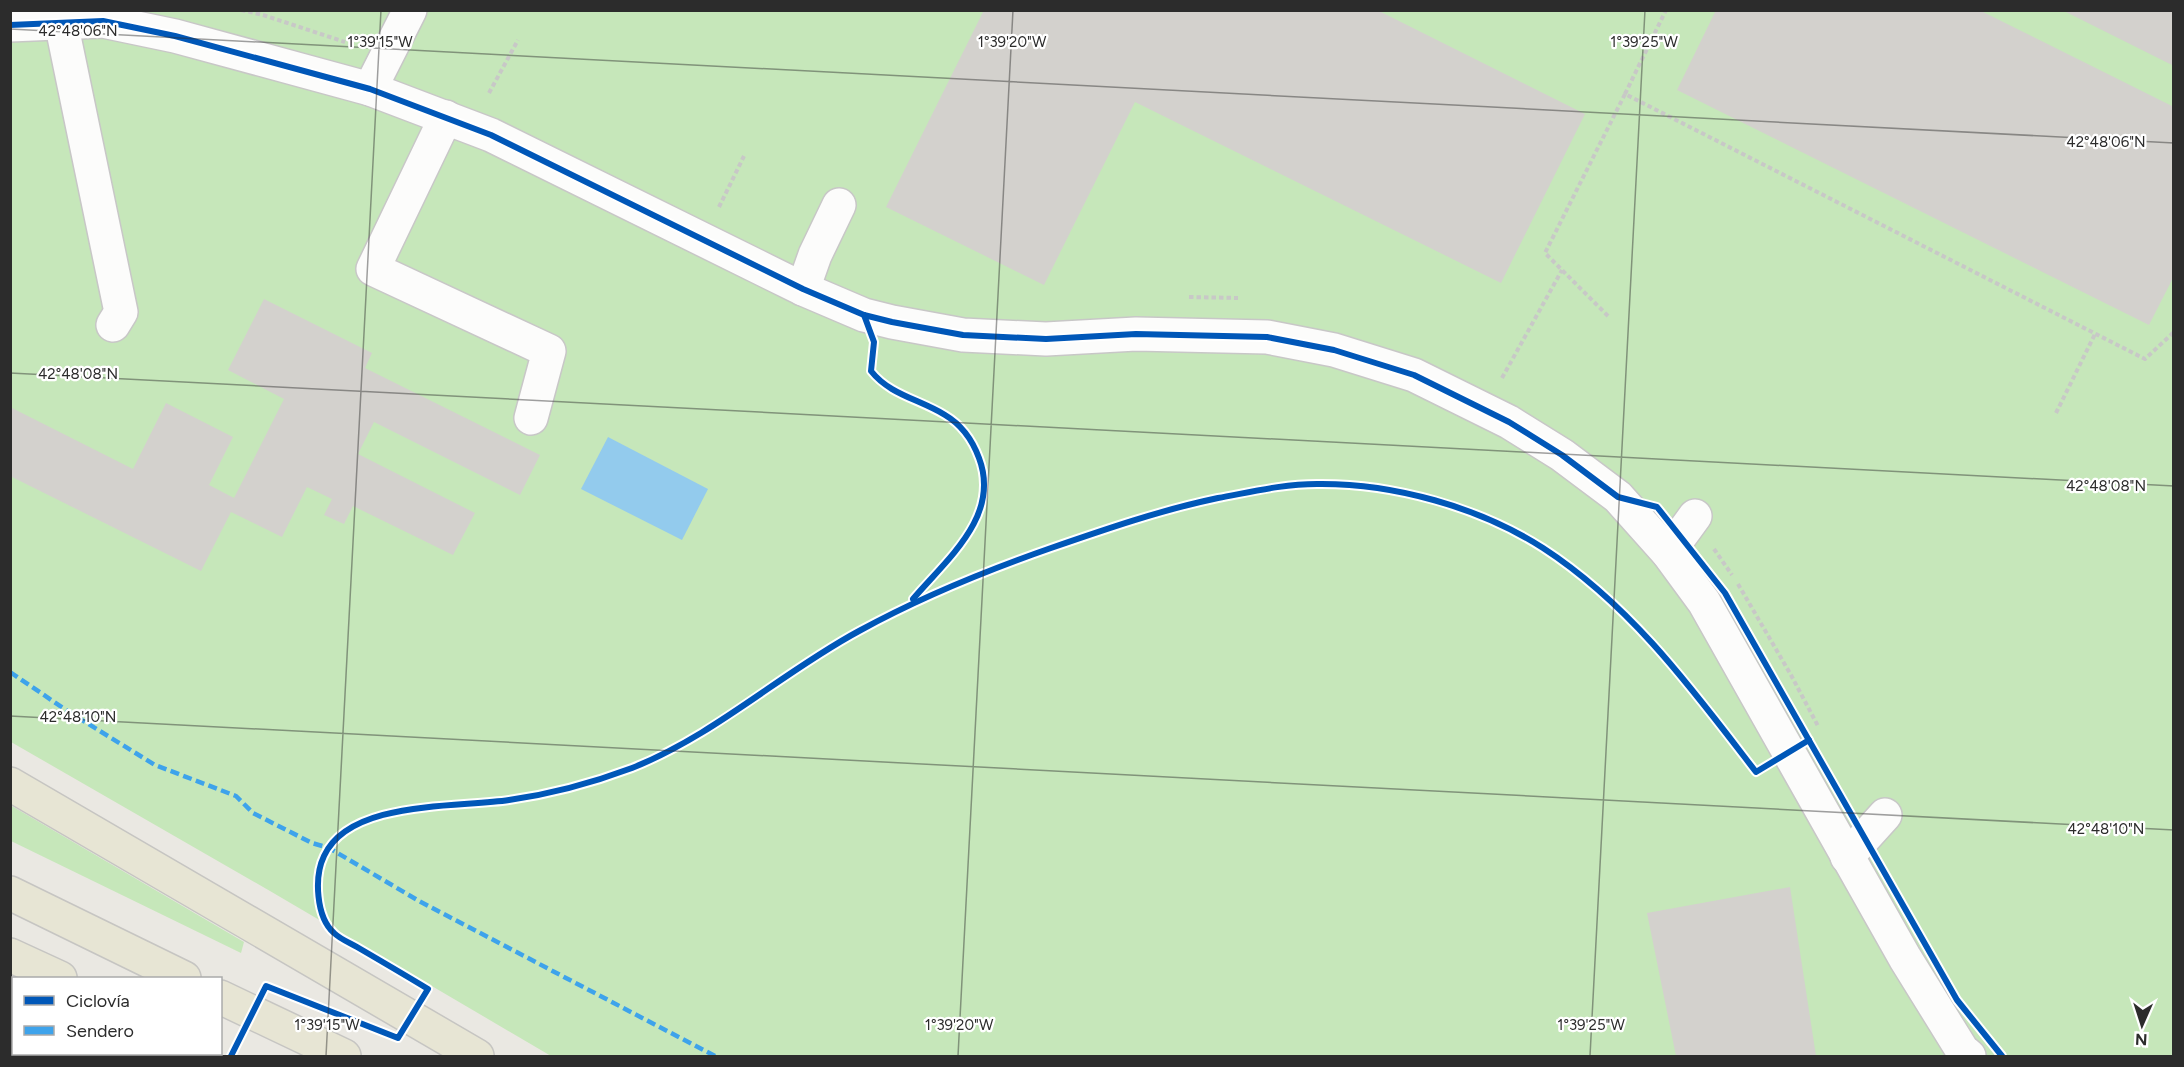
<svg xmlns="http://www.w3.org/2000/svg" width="2184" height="1067" font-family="Figtree,sans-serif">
<rect width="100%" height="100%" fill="#eae8e2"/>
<!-- green -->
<g fill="#c6e7ba">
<polygon points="11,11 2173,11 2173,1056 551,1056 270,891 11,742"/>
<polygon points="10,805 244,942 241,953 11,841"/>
<polygon points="10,1015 13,1016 14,1054 90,1054 96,1056 11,1056"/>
</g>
<!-- water -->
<polygon fill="#93cbed" points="608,437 708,489 682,540 581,489"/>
<!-- building -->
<g fill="#d3d1cd">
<polygon points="984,10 1377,10 1585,114 1501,283 1135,102 1044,285 886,207"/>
<polygon points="1716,10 1979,10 2174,107 2174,276 2149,325 1677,90"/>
<polygon points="2062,10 2174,10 2174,62 2172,65"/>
<polygon points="264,299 372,353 365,368 540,455 520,495 374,422 358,454 475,513 453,555 353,506 344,524 324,515 332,499 307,487 282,537 231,512 201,571 10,476 10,407 133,469 166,403 233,437 209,485 234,498 284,399 228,370"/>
<polygon points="1790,887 1816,1056 1676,1056 1647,913"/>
</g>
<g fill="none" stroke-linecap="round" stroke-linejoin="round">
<defs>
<g id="minor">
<polyline points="61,22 121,312 113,325"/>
<polyline points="10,25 103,21 175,36 370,89 491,135 803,289 864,315 892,322 963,335 1046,339 1136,334 1267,337 1334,350 1414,375 1509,422 1562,455 1618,497 1668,553 1704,602 1905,958 1962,1050 1969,1056"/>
<polyline points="370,89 410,10"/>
<polyline points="446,117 373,269 549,351 531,418"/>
<polyline points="803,289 815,255 839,205"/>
<polyline points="1668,553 1695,516"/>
<polyline points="1847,857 1885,815"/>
</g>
<g id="major">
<polyline points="10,784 477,1056"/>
<polyline points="10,893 184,978"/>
<polyline points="10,955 60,978"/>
<polyline points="220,997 344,1056"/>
<polyline points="195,1054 201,1056"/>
</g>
</defs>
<!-- minor casing -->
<use href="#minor" stroke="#c8c7c7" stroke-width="36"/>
<!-- major casing -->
<use href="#major" stroke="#c6c5c2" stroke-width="36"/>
<!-- path -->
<g stroke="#c8c8c7" stroke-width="4" stroke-dasharray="4.5 3" stroke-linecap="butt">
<polyline points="241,10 263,15 345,42"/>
<polyline points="489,93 518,40"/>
<polyline points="1625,94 1666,10"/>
<polyline points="719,207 744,156"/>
<polyline points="1189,297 1238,298"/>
<polyline points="1608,316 1545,253 1625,94 2145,359 2174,332"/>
<polyline points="1502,378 1562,270"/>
<polyline points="2056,413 2095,334"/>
<polyline points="1714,549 1732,575"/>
<polyline points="1738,584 1791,675 1818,726"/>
</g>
<!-- minor -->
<use href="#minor" stroke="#fcfcfb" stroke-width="33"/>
<!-- major -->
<use href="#major" stroke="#e7e5d4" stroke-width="33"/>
<!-- quiet -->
<polyline stroke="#3ea3eb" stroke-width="4.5" stroke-dasharray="9 4.5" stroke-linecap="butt" points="10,672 69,712 155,765 236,796 253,813 312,843 329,848 419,901 715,1056"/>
<defs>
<g id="cycleway">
<polyline points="10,25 103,21 175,36 370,89 491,135 803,289 864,315 892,322 963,335 1046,339 1136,334 1267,337 1334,350 1414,375 1509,422 1562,455 1618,497 1657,507 1725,593 1957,1000 2002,1056"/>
<path d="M864 315 874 342 871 371C890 395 919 399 945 415 962 425 972 439 979 458 1001 516 947 559 913 599"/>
<path d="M231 1056 266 986 398 1038 428 989C405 975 381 961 357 947 350 943 340 939 334 933 316 917 314 877 324 856 350 800 456 808 509 800 551 794 592 783 632 768 715 735 781 673 859 631 921 597 985 571 1051 548 1106 529 1161 510 1218 498 1251 492 1283 484 1317 484 1393 483 1479 507 1543 548 1631 605 1693 690 1756 772L1809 740"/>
</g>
</defs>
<!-- cycleway casing -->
<use href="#cycleway" stroke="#fff" stroke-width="10"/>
<!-- cycleway -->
<use href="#cycleway" stroke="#0057b8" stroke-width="6"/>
</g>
<!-- ticks -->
<path fill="none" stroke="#2c2c2c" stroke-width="1.5" stroke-opacity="0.45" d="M10 29 2174 143M10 373 2174 486M10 716 2174 830M326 1056 381 10M958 1056 1013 10M1590 1056 1645 10"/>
<g font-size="15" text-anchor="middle" fill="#2c2c2c" stroke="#fff" stroke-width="4.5" stroke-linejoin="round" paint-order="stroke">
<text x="78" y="36">42°48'06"N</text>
<text x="380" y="47">1°39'15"W</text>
<text x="1012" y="47">1°39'20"W</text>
<text x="1644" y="47">1°39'25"W</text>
<text x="2106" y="147">42°48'06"N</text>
<text x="78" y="379">42°48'08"N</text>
<text x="2106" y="491">42°48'08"N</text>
<text x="78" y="722">42°48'10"N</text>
<text x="2106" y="834">42°48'10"N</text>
<text x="327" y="1030">1°39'15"W</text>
<text x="959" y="1030">1°39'20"W</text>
<text x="1591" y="1030">1°39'25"W</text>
</g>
<!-- border -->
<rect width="2184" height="1067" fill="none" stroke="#2c2c2c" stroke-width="24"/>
<!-- legend -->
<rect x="12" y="977" width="210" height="78" fill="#ffffff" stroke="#ababab" stroke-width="1.5"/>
<rect x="24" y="996" width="30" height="9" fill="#0057b8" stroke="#ababab" stroke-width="1.5"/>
<text x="66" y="1007" font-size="18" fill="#2c2c2c">Ciclovía</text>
<rect x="24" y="1026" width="30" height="9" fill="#3ea3eb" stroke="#ababab" stroke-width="1.5"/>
<text x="66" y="1037" font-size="18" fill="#2c2c2c">Sendero</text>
<!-- north arrow -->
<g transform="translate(2142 1025) rotate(183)" stroke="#ffffff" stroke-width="4.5" paint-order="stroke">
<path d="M0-4.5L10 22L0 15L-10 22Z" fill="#2c2c2c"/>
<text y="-9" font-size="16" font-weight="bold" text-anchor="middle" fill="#2c2c2c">N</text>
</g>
</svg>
